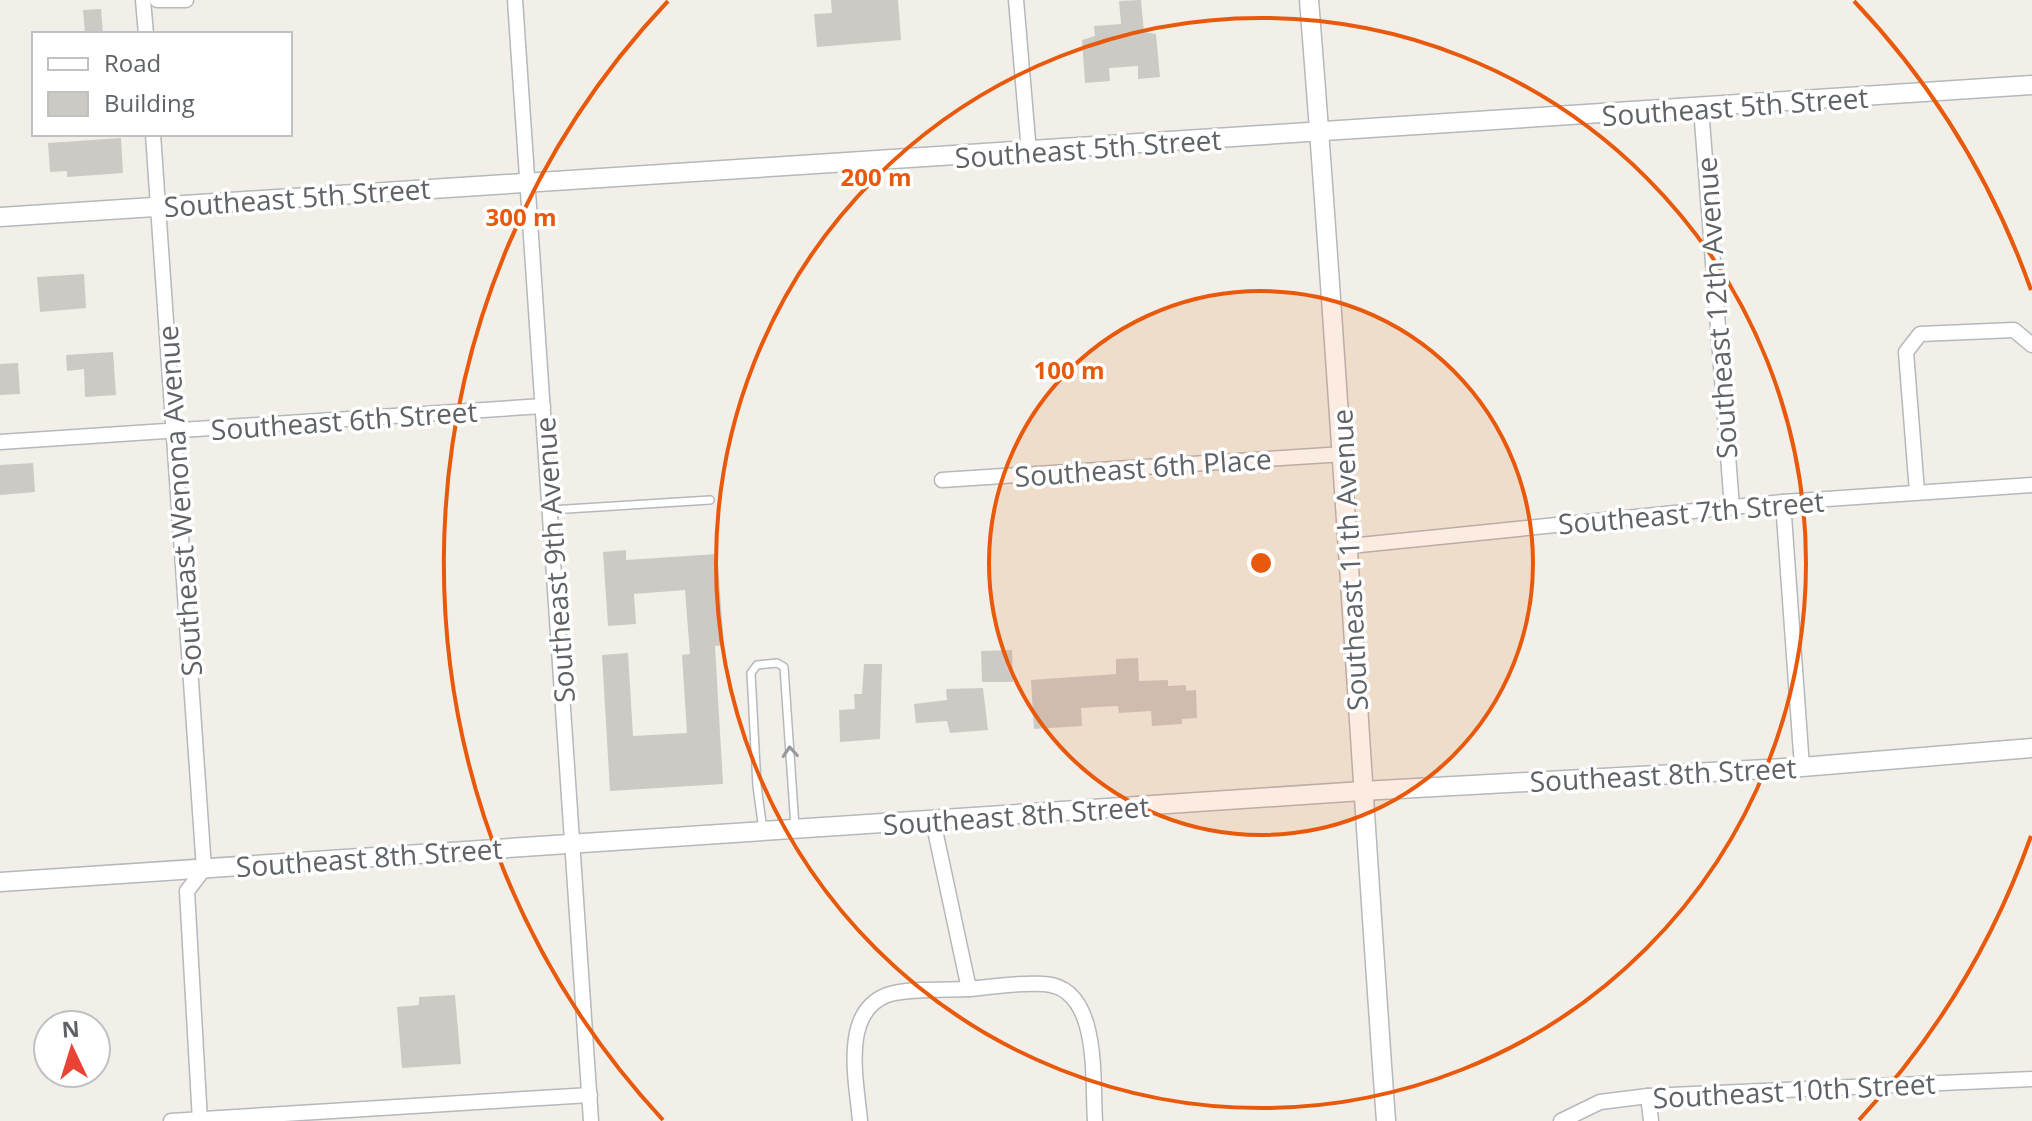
<svg xmlns="http://www.w3.org/2000/svg" width="2032" height="1121" font-family="'Open Sans',sans-serif">
<rect width="100%" height="100%" fill="#f1efe8"/>
<!-- building -->
<g fill="#cccac5">
<polygon points="831,0 898,0 901,40 817,47 814,14 832,13"/>
<polygon points="1141,0 1144,32 1156,34 1160,77 1138,79 1138,66 1109,68 1110,81 1085,83 1082,40 1095,36 1094,26 1121,24 1119,1"/>
<polygon points="101,9 103,34 85,34 83,10"/>
<polygon points="121,138 123,173 67,177 67,171 50,172 48,143"/>
<polygon points="84,274 86,308 40,312 37,277"/>
<polygon points="113,352 116,395 85,397 84,369 67,371 66,355"/>
<polygon points="18,363 20,394 0,395 0,364"/>
<polygon points="33,463 35,492 0,495 0,465"/>
<polygon points="626,550 626,560 717,554 724,645 715,646 723,784 610,791 602,655 628,653 633,736 687,733 682,655 690,654 685,590 634,594 636,624 608,626 603,552"/>
<polygon points="1012,650 1013,682 982,682 981,651"/>
<polygon points="1138,658 1139,681 1168,680 1168,686 1186,685 1186,691 1196,690 1197,718 1182,719 1182,724 1152,726 1151,711 1119,713 1118,706 1081,708 1082,726 1034,729 1031,680 1116,674 1116,659"/>
<polygon points="864,664 882,664 880,739 840,742 839,710 855,709 854,694 862,694"/>
<polygon points="983,688 988,730 950,733 947,721 916,723 914,704 947,700 946,689"/>
<polygon points="455,995 461,1064 402,1068 397,1007 419,1005 419,997"/>
</g>
<g fill="none" stroke-linecap="round" stroke-linejoin="round">
<defs>
<g id="service">
<polyline points="551,510 710,500"/>
<polyline points="763,830 757,786 751,673 757,665 777,663 784,667 795,827"/>
</g>
<g id="minor">
<polyline points="143,0 146,34"/>
<polyline points="157,0 186,0"/>
<polyline points="515,0 591,1121"/>
<polyline points="1016,0 1029,152"/>
<polyline points="1701,108 1732,507"/>
<polyline points="153,134 204,869 187,891 200,1121"/>
<polyline points="0,442 543,406"/>
<polyline points="942,480 1344,454"/>
<polyline points="1917,492 1906,352 1920,334 2014,330 2032,345"/>
<polyline points="1783,502 1802,767"/>
<polyline points="1350,546 1783,502 2032,485"/>
<path d="M933 821 969 989C993 987 1019 982 1044 984 1101 987 1092 1080 1095 1121"/>
<polyline points="1648,1096 1651,1121"/>
<polyline points="171,1121 590,1095"/>
<path d="M860 1121C857 1083 840 1013 887 995 906 988 947 990 969 989"/>
<polyline points="1561,1121 1600,1102 1648,1096 2032,1079"/>
</g>
<g id="tertiary">
<path d="M1309 0C1339 373 1359 747 1386 1121"/>
<polyline points="0,217 2032,85"/>
<polyline points="0,882 1362,791 1802,767 2032,748"/>
</g>
</defs>
<!-- service casing -->
<use href="#service" stroke="#b5b8bc" stroke-width="10"/>
<!-- minor casing -->
<use href="#minor" stroke="#b5b8bc" stroke-width="17"/>
<!-- tertiary casing -->
<use href="#tertiary" stroke="#b5b8bc" stroke-width="21"/>
<!-- service -->
<use href="#service" stroke="#fff" stroke-width="7"/>
<!-- minor -->
<use href="#minor" stroke="#fff" stroke-width="14"/>
<!-- tertiary -->
<use href="#tertiary" stroke="#fff" stroke-width="18"/>
</g>
<!-- one-way arrows -->
<defs><path id="oneway-chevron" d="M-2-3.5L2.5 0L-2 3.5" fill="none" stroke-width="1.6" stroke-linecap="round" stroke-linejoin="round" transform="scale(2)"/></defs>
<use stroke="#979a9d" href="#oneway-chevron" transform="translate(790 752) rotate(-94)"/>
<!-- distance rings -->
<circle cx="1261" cy="563" r="272" fill="#e8590c" fill-opacity=".12"/>
<g fill="none" stroke="#e8590c" stroke-width="4">
<circle cx="1261" cy="563" r="272"/>
<circle cx="1261" cy="563" r="545"/>
<path d="M2031 836A817 817 0 0 1 1859 1120M663 1120A817 817 0 0 1 668 1M1854 1A817 817 0 0 1 2031 290"/>
</g>
<g text-anchor="middle" dominant-baseline="central" stroke-width="7" stroke-linejoin="round" paint-order="stroke">
<!-- street labels -->
<g font-size="28" fill="#5f6368" stroke="#fff">
<text transform="translate(1735 106) rotate(-4)">Southeast 5th Street</text>
<text transform="translate(1088 148) rotate(-4)">Southeast 5th Street</text>
<text transform="translate(297 197) rotate(-4)">Southeast 5th Street</text>
<text transform="translate(1716 308) rotate(-94)">Southeast 12th Avenue</text>
<text transform="translate(344 420) rotate(-4)">Southeast 6th Street</text>
<text transform="translate(1143 467) rotate(-4)">Southeast 6th Place</text>
<text transform="translate(179 501) rotate(-94)">Southeast Wenona Avenue</text>
<text transform="translate(1691 512) rotate(-5)">Southeast 7th Street</text>
<text transform="translate(554 560) rotate(-94)">Southeast 9th Avenue</text>
<text transform="translate(1349 560) rotate(-93)">Southeast 11th Avenue</text>
<text transform="translate(1663 774) rotate(-3)">Southeast 8th Street</text>
<text transform="translate(1016 815) rotate(-4)">Southeast 8th Street</text>
<text transform="translate(369 857) rotate(-4)">Southeast 8th Street</text>
<text transform="translate(1794 1090) rotate(-3)">Southeast 10th Street</text>
</g>
</g>
<circle cx="1261" cy="563" r="12" fill="#e8590c" stroke="#fff" stroke-width="4"/>
<g font-size="24" text-anchor="middle" font-weight="bold" fill="#e8590c" stroke="#fff" stroke-width="7" stroke-linejoin="round" paint-order="stroke">
<text x="876" y="186">200 m</text>
<text x="521" y="226">300 m</text>
<text x="1069" y="379">100 m</text>
</g>
<!-- legend -->
<rect x="32" y="32" width="260" height="104" fill="#ffffff" stroke="#bfc1c3" stroke-width="2"/>
<rect x="48" y="58" width="40" height="12" fill="#ffffff" stroke="#bfc1c3" stroke-width="2"/>
<text x="104" y="72" font-size="24" fill="#5f6368">Road</text>
<rect x="48" y="92" width="40" height="24" fill="#cccac5" stroke="#bfc1c3" stroke-width="2"/>
<text x="104" y="112" font-size="24" fill="#5f6368">Building</text>
<!-- north arrow -->
<g transform="translate(72 1049) rotate(356)"><circle r="38" fill="#ffffff" stroke="#bfc1c3" stroke-width="2"/>
<path d="M0-6L14 30L0 20L-14 30Z" fill="#ea4335"/>
<text y="-12" font-size="22" font-weight="bold" text-anchor="middle" fill="#5f6368">N</text>
</g>
</svg>
